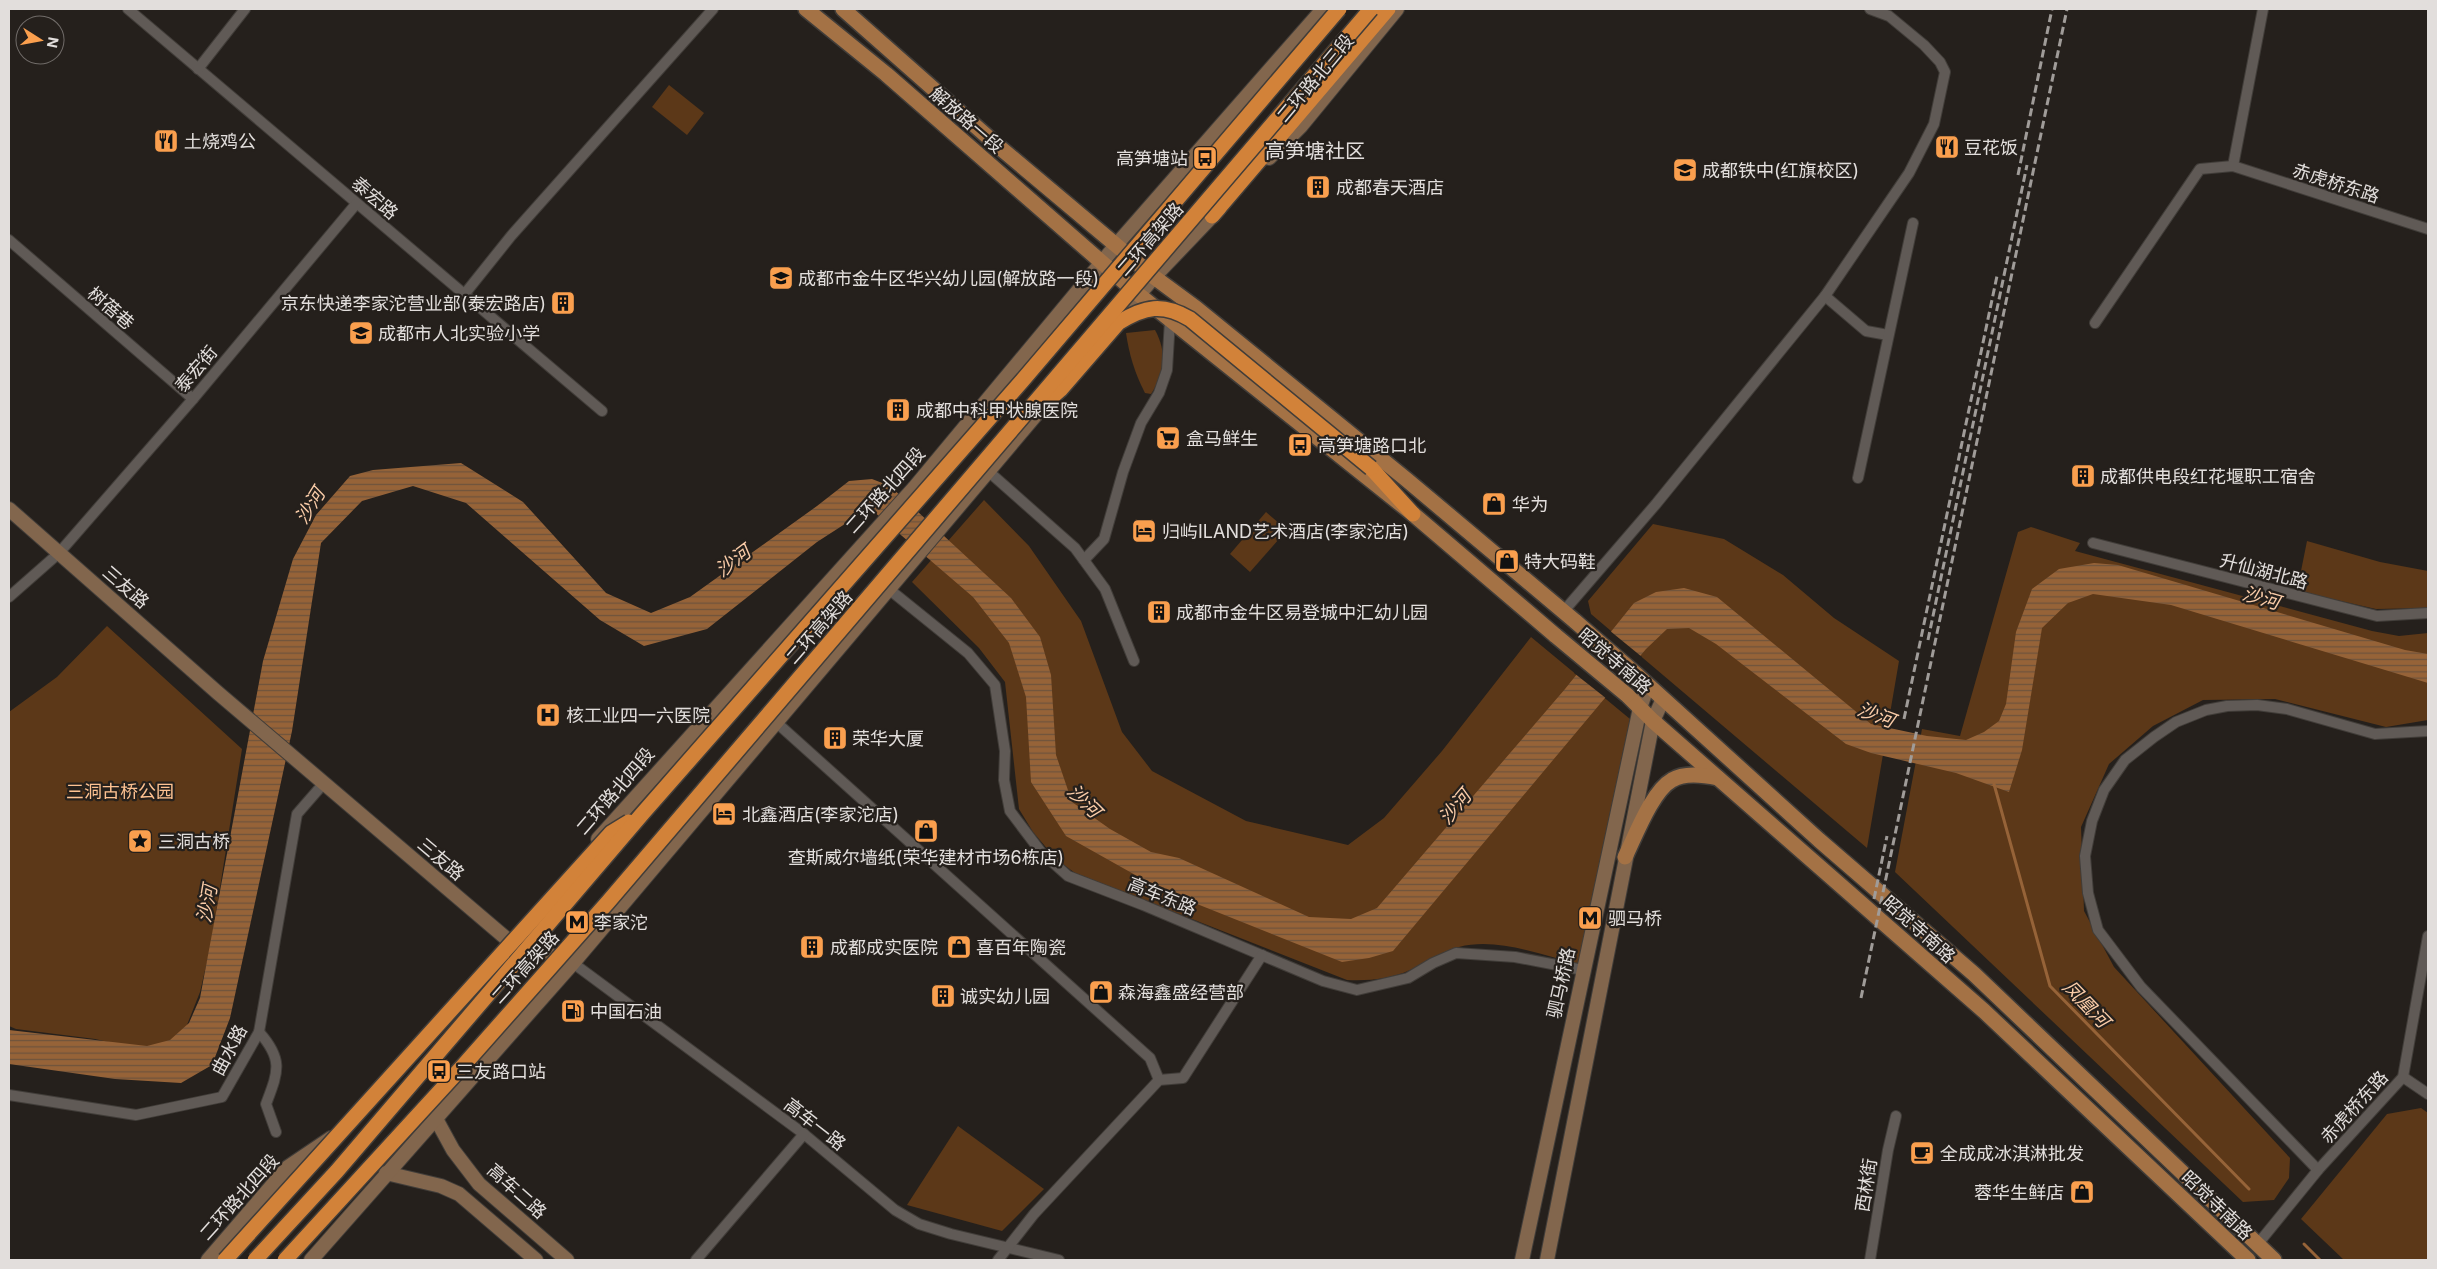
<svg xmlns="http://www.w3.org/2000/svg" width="2437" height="1269" font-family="Inter,'Noto Sans SC',sans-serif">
<defs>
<pattern id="water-rules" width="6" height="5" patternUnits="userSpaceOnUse" patternTransform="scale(1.25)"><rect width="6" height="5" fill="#966338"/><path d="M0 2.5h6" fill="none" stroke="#6d533d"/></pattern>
</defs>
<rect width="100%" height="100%" fill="#25201c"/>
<!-- green -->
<g fill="#5c3818">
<polygon points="669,85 704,113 687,135 652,107"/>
<path d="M1155 330C1167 352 1165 373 1151 394L1145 393C1135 374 1129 354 1126 333Z"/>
<path d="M984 500 1029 546 1081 621 1122 732 1152 771 1246 821 1348 845 1384 818 1442 751 1531 637 1630 719 1578 964C1541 955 1497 937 1459 947 1440 952 1427 962 1410 970 1390 979 1370 981 1347 980L1075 873 1056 859 1033 832 1019 809 1005 682 979 648 912 582Z"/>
<polygon points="1266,512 1287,530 1250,572 1230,554"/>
<polygon points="1653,524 1724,539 1783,575 1834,618 1899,661 1867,848 1591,614 1588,601"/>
<polygon points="2031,527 2080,543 2075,551 2372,631 2399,636 2428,633 2428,720 2386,727 2275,699 2203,700 2153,726 2109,764 2081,827 2084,911 2114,967 2290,1158 2289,1178 2274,1200 2243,1202 1895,872 1922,729 1960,736 2018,532"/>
<polygon points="2307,541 2380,562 2428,571 2428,608 2376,609 2297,591"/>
<polygon points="107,626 242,749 211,944 200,992 183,1035 152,1052 95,1039 16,1029 9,1026 9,712 57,677"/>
<polygon points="2421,1108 2428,1113 2428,1260 2344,1260 2301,1219 2387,1114"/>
<polygon points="958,1126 1044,1189 1002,1231 907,1205"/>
</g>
<!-- water -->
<polygon fill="url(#water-rules)" points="461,463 523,502 606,593 651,613 690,597 817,506 849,481 872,479 890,486 1011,598 1040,637 1051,675 1056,755 1072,802 1110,829 1151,852 1179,858 1309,917 1351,919 1377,908 1565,689 1634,603 1656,592 1684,588 1717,597 1871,724 1927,736 1966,740 1984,732 1999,721 2006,704 2016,632 2032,589 2059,569 2094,563 2118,565 2405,650 2428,654 2428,683 2171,605 2093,594 2068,603 2042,628 2022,750 2009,792 1956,773 1871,753 1846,744 1716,644 1689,628 1667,629 1646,649 1393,951 1369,958 1342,962 1162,890 1066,836 1031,782 1026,697 1009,643 973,597 873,511 865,511 817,542 707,629 644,646 600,620 466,503 413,486 362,501 321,543 292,731 230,1018 212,1065 181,1083 115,1079 9,1064 9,1030 147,1046 170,1040 189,1023 200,998 263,661 293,559 316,515 350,476 373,470"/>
<!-- pier -->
<polygon fill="#25201c" points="1609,630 1642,657 1607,699 1574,673"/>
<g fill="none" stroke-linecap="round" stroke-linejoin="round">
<!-- stream -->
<g stroke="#966338" stroke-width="3">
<polyline points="1994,784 2050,986 2249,1189"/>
<polyline points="2304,1244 2320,1260"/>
</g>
<defs>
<g id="street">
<polyline points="128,9 602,411"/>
<polyline points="198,69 245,9"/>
<polyline points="2233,166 2263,9"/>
<polyline points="9,240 193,399"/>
<polyline points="463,296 511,236 713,9"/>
<polyline points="1825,296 1866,331 1888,335"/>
<polyline points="2095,323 2200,169 2233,166 2428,229"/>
<polyline points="988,471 1075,548 1105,589 1134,661"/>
<polyline points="1858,478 1913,223"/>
<polyline points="2093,543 2377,616 2428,613"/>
<polyline points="1084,560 1104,539 1123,472 1141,423 1159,393 1167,370 1170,320"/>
<polyline points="890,590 968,653 995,685 1005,751 1004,780 1010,811 1041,852 1068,876 1143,905 1323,981 1357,990 1408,978 1433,963 1456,953 1515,957 1583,970"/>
<polyline points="9,597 59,553 193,399 356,204"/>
<polyline points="1563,612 1656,504 1825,296 1909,173 1934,124 1945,72 1940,62 1924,45 1889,16 1870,9"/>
<polyline points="777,723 1150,1058 1159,1080"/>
<polyline points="573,963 804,1134 895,1210 919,1224 951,1234 1059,1260"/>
<path d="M259 1032C284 1060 278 1072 266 1104L276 1132"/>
<polyline points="2403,1077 2428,1094"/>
<polyline points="9,1095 136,1115 222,1097 259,1032 297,814 324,783"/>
<polyline points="2318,1170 2141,987 2098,930 2088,893 2085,856 2092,821 2104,790 2125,760 2154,737 2176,722 2206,710 2227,706 2257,705 2287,709 2375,734 2428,731"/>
<polyline points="2257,1245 2318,1170 2403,1077 2428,936"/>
<polyline points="696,1260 804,1134"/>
<polyline points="998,1260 1034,1214 1159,1080 1183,1078 1262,955"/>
<polyline points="1870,1260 1888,1150 1896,1116"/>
</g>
<g id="secondary">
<polyline points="1269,158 1301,126 1397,9"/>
<polyline points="1114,324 1154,277 1219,209"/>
<polyline points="9,509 218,693 508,940 567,961"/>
<polyline points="598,839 914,488 1117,244 1323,9"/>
<polyline points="435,1117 453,1150 479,1184 567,1260"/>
<polyline points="386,1173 441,1186 459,1194 536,1260"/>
<polyline points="208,1260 288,1167 331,1138"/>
<polyline points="311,1260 573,963 1051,397"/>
<polyline points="1522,1260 1640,708 1648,685"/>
<polyline points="1547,1260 1653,721 1663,699"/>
</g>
<g id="primary">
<polyline points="806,9 886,74 1138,294 1413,514 1556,636"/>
<polyline points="843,9 998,146 1154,277 1196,308 1407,480 1576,622"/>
<polyline points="1637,675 1819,840 1974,974 2274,1260"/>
<polyline points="1627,695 1653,721 1984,1011 2248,1260"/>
<path d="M1625 857C1635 837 1652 791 1672 780 1685 772 1704 775 1718 778"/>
</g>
<g id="highway">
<polyline points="1212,216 1388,9"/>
<polyline points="1371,468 1413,514"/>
</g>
</defs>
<!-- street casing -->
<use href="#street" stroke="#413d39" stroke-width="12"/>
<!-- secondary casing -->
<use href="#secondary" stroke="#413d39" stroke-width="16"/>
<!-- primary casing -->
<use href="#primary" stroke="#413d39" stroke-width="18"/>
<!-- highway casing -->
<use href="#highway" stroke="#413d39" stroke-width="18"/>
<!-- street -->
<use href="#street" stroke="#605a56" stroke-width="10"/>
<!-- secondary -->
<use href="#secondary" stroke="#82664d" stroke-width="14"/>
<!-- primary -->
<use href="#primary" stroke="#a47245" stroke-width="15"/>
<!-- highway -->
<use href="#highway" stroke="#d28239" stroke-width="15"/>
<!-- rail -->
<g stroke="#a09c99" stroke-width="3" stroke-dasharray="8 4" stroke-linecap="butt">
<polyline points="2018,175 2052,9"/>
<polyline points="1928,640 2027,165"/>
<polyline points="1904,719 1997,276"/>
<polyline points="1874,899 1887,836"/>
<polyline points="1861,998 2067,9"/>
</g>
<defs>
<g id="primary-bridge">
<polyline points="1576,622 1637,675"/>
<polyline points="1556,636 1627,695"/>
</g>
<g id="highway-bridge">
<path d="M1043 405 1060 390 1118 323C1145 306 1163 303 1190 319L1371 468"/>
<polyline points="225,1260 611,833 629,822"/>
<polyline points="255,1260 337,1171 643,813 1022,381 1339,9"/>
<polyline points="285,1260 462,1067 608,902 1371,9"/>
</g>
</defs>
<!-- primary-bridge casing -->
<use href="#primary-bridge" stroke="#413d39" stroke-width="18" stroke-linecap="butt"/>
<!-- highway-bridge casing -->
<use href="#highway-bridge" stroke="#413d39" stroke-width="18" stroke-linecap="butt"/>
<!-- primary-bridge -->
<use href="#primary-bridge" stroke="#a47245" stroke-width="15"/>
<!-- highway-bridge -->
<use href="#highway-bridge" stroke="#d28239" stroke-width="15"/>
</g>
<!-- icons -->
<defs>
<symbol id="restaurant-square" viewBox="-11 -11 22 22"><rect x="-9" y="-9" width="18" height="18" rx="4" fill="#fa9f4e" stroke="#25201c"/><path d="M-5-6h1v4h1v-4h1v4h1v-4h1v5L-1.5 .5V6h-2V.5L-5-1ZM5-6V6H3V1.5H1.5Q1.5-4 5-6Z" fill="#111"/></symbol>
<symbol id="bus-square" viewBox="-11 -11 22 22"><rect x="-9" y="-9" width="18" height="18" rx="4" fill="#fa9f4e" stroke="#25201c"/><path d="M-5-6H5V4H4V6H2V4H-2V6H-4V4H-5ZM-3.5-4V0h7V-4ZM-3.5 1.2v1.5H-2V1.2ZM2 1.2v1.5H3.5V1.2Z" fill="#111"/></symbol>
<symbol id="school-square" viewBox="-11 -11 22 22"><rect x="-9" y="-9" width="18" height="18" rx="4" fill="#fa9f4e" stroke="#25201c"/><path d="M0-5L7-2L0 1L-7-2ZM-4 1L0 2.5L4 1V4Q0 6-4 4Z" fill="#111"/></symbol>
<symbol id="building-square" viewBox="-11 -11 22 22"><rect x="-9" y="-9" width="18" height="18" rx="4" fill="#fa9f4e" stroke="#25201c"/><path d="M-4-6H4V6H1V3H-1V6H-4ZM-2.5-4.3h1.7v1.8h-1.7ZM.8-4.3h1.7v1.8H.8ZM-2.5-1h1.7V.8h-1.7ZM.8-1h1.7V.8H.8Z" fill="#111"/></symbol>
<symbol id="supermarket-square" viewBox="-11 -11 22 22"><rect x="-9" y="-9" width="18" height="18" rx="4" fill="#fa9f4e" stroke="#25201c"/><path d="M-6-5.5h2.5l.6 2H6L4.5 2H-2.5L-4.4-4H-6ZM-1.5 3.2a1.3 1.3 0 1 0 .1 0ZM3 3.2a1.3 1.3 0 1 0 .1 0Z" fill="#111"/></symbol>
<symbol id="shop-square" viewBox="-11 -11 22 22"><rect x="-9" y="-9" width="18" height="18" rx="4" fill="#fa9f4e" stroke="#25201c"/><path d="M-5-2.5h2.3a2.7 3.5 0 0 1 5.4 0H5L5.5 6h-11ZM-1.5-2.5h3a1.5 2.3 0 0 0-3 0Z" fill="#111"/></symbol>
<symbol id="hotel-square" viewBox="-11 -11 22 22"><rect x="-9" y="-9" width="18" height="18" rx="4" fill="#fa9f4e" stroke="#25201c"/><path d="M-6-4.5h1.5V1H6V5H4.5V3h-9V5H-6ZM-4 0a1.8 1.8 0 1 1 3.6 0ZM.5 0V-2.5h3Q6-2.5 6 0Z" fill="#111"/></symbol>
<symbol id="hospital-square" viewBox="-11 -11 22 22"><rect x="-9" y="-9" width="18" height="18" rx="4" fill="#fa9f4e" stroke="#25201c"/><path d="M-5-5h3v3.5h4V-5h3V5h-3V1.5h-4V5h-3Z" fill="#111"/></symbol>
<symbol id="sight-square" viewBox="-11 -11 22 22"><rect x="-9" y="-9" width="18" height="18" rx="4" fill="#fa9f4e" stroke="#25201c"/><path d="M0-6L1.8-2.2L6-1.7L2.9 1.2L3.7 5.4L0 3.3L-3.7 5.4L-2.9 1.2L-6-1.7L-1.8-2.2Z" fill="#111"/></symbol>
<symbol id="metro-square" viewBox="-11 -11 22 22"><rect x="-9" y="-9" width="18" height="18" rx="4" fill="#fa9f4e" stroke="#25201c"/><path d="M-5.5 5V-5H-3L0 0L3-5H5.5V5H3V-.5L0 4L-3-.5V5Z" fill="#111"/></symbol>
<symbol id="fuel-square" viewBox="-11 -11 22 22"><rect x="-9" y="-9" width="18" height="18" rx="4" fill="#fa9f4e" stroke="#25201c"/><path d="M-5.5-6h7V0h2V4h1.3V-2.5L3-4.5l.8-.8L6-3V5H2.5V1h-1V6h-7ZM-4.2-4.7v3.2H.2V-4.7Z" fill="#111"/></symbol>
<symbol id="cafe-square" viewBox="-11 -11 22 22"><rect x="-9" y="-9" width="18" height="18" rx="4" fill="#fa9f4e" stroke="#25201c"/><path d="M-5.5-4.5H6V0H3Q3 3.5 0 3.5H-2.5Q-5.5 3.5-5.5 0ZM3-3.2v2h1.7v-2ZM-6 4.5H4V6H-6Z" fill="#111"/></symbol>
</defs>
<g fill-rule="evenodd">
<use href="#restaurant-square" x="152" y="127" width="28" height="28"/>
<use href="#restaurant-square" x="1933" y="133" width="28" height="28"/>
<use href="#bus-square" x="1191" y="144" width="28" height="28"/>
<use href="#school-square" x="1671" y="156" width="28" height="28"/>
<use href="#building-square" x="1304" y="173" width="28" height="28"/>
<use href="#school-square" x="767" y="264" width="28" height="28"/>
<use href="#building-square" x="549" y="289" width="28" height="28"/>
<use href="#school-square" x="347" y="319" width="28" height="28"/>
<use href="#building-square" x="884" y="396" width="28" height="28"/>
<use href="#supermarket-square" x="1154" y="424" width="28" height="28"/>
<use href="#bus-square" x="1286" y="431" width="28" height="28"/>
<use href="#building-square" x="2069" y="462" width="28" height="28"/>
<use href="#shop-square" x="1480" y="490" width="28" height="28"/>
<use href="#hotel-square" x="1130" y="517" width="28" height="28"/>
<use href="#shop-square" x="1493" y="547" width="28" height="28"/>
<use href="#building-square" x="1145" y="598" width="28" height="28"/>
<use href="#hospital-square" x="534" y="701" width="28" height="28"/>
<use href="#building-square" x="821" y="724" width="28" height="28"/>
<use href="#hotel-square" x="710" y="800" width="28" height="28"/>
<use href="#shop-square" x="912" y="817" width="28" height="28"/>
<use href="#sight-square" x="126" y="827" width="28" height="28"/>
<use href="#metro-square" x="1576" y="904" width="28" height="28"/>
<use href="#metro-square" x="563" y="908" width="28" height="28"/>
<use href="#building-square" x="798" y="933" width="28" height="28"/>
<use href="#shop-square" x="945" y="933" width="28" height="28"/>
<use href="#shop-square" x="1087" y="978" width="28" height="28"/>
<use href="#building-square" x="929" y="982" width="28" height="28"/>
<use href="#fuel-square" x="559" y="997" width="28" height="28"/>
<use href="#bus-square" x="425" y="1057" width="28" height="28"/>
<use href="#cafe-square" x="1908" y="1139" width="28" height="28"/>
<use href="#shop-square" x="2068" y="1178" width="28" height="28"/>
</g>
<g text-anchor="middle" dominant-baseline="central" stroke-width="4.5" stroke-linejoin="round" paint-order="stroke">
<!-- street labels -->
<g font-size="18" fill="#e2dedc" stroke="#25201c">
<text transform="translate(1315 78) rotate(-50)">二环路北三段</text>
<text transform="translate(967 120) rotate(41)">解放路一段</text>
<text transform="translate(2336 183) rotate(18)">赤虎桥东路</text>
<text transform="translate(375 198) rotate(41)">泰宏路</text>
<text transform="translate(1150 239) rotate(-49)">二环高架路</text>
<text transform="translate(111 308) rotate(41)">树蓓巷</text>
<text transform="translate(196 369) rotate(-50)">泰宏街</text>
<text transform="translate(885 490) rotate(-48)">二环路北四段</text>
<text transform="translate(2264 571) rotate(15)">升仙湖北路</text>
<text transform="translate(126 587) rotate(41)">三友路</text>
<text transform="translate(819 627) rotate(-49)">二环高架路</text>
<text transform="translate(1615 661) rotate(41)">昭觉寺南路</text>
<text transform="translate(615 791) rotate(-49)">二环路北四段</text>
<text transform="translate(441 859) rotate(40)">三友路</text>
<text transform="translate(1162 896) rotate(22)">高车东路</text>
<text transform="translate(1919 929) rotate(42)">昭觉寺南路</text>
<text transform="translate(525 967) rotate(-48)">二环高架路</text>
<text transform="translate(1561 983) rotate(-78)">驷马桥路</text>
<text transform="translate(229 1050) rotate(-62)">曲水路</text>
<text transform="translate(2354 1107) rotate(-48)">赤虎桥东路</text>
<text transform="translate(815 1124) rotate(38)">高车一路</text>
<text transform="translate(1866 1185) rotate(-81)">西林街</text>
<text transform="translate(517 1191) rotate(42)">高车二路</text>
<text transform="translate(239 1197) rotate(-48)">二环路北四段</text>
<text transform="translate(2217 1205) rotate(44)">昭觉寺南路</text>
</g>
<!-- poi labels -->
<g font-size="18" fill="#e2dedc" stroke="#25201c" text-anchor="start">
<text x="184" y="141">土烧鸡公</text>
<text x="1964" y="147">豆花饭</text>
<text x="1188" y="158" text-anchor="end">高笋塘站</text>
<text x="1702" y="170">成都铁中(红旗校区)</text>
<text x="1336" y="187">成都春天酒店</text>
<text x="798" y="278">成都市金牛区华兴幼儿园(解放路一段)</text>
<text x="546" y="303" text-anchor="end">京东快递李家沱营业部(泰宏路店)</text>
<text x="378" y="333">成都市人北实验小学</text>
<text x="916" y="410">成都中科甲状腺医院</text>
<text x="1186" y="438">盒马鲜生</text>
<text x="1318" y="445">高笋塘路口北</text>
<text x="2100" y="476">成都供电段红花堰职工宿舍</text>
<text x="1512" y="504">华为</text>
<text x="1162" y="531">归屿ILAND艺术酒店(李家沱店)</text>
<text x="1524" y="561">特大码鞋</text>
<text x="1176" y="612">成都市金牛区易登城中汇幼儿园</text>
<text x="566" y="715">核工业四一六医院</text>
<text x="852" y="738">荣华大厦</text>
<text x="742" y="814">北鑫酒店(李家沱店)</text>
<text x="158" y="841">三洞古桥</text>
<text x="926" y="857" text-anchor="middle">查斯威尔墙纸(荣华建材市场6栋店)</text>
<text x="1608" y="918">驷马桥</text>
<text x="594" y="922">李家沱</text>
<text x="830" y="947">成都成实医院</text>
<text x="976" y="947">喜百年陶瓷</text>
<text x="1118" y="992">森海鑫盛经营部</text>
<text x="960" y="996">诚实幼儿园</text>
<text x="590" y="1011">中国石油</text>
<text x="456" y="1071">三友路口站</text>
<text x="1940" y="1153">全成成冰淇淋批发</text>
<text x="2064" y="1192" text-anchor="end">蓉华生鲜店</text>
</g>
<!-- park labels -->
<g font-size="18" fill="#fec291" stroke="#25201c">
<text x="120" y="791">三洞古桥公园</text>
</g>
<!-- water labels -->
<g font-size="19" font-style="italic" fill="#facca8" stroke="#25201c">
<text transform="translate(310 506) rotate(-58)">沙河</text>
<text transform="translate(733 561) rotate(-37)">沙河</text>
<text transform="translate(2261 598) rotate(16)">沙河</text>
<text transform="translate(1876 715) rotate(21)">沙河</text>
<text transform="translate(1084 801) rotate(45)">沙河</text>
<text transform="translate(1455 807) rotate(-50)">沙河</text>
<text transform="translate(207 904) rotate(-80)">沙河</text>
<text transform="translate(2086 1004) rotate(46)">凤凰河</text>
</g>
<!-- quarter labels -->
<g font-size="20" fill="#e2dedc" stroke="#25201c">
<text x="1315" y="151">高笋塘社区</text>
</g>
</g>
<!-- border -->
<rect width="2437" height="1269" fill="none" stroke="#e2dedc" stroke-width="20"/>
<!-- north arrow -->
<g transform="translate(40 40) rotate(101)"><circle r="24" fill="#25201c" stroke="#716c69"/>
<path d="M0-4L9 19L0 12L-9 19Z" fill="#fa9f4e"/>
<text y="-8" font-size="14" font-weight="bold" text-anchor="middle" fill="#e2dedc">N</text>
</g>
</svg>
